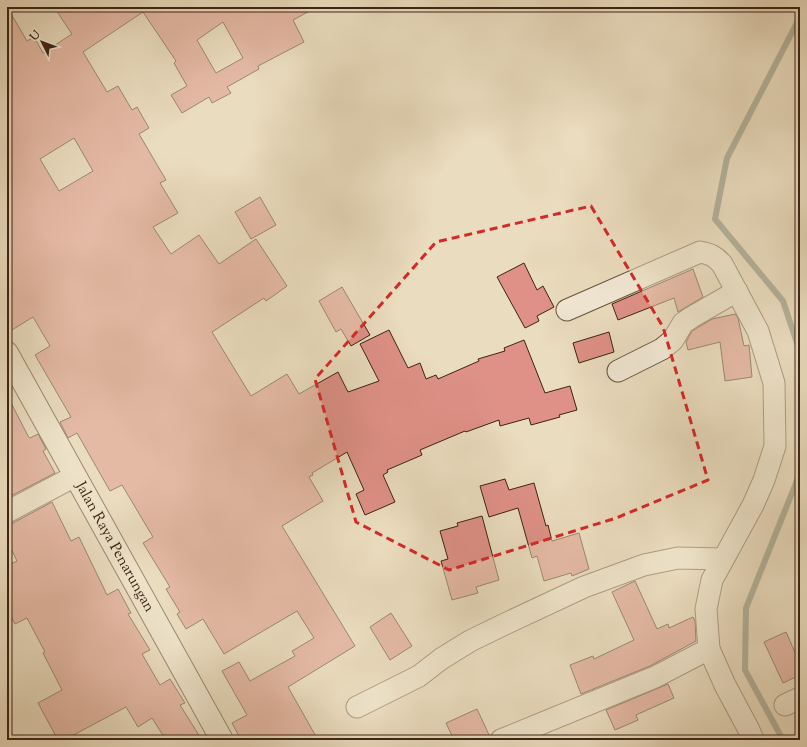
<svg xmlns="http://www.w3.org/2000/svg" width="807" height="747" font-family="'Sorts Mill Goudy',serif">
<rect width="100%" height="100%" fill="#eadcbe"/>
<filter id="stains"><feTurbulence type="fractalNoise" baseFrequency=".005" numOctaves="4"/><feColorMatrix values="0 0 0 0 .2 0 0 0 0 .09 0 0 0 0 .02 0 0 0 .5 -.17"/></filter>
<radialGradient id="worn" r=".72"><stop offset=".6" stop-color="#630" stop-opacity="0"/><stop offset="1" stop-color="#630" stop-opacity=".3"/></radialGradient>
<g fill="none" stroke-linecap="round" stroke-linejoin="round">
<!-- stream -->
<g stroke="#737f71" stroke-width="6">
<polyline points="800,17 727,158 715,219 783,301 800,352"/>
<polyline points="783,740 745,670 746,608 796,483 800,469"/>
</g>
</g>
<!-- building -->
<g fill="#df9187" stroke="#3c2315" fill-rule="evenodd">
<path d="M7 7 27 41 34 37 43 53 72 34 54 7H317L293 20 304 42 258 66 259 69 227 87 231 93 212 103 209 97 182 113 171 95 187 86 174 63 176 61 143 12 83 52 107 92 118 86 132 110 137 107 149 128 139 134 166 180 160 183 178 213 153 227 171 254 199 235 219 264 256 239 287 286 266 301 264 298 212 332 251 396 287 374 299 394 338 372 348 392 379 381 360 344 389 330 408 368 420 363 426 379 436 375 438 379 479 361 478 359 505 351 504 348 524 340 545 393 570 386 577 410 559 415 560 417 531 425 529 418 500 426 499 420 466 432 465 431 420 450 422 455 387 470 388 472 383 475 395 502 365 515 356 494 364 490 347 452 312 473 313 475 309 477 323 501 282 526 355 646 288 687 318 740H241L232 723 247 715 222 671 239 662 250 681 295 656 292 651 314 638 297 611 224 654 203 619 186 629 177 614 180 612 166 589 170 587 143 543 153 537 122 485 110 491 77 433 68 438 60 422 71 417 35 355 50 346 33 317 7 333ZM223 22 243 58 216 73 197 40ZM74 138 93 171 59 191 40 159Z"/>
<polygon points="260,197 276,225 251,239 235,212"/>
<polygon points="524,263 537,290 543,286 554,307 537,316 539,321 525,328 497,277"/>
<polygon points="693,269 703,297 678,312 674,298 618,320 612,304"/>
<polygon points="342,287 370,335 351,346 341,329 336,332 319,301"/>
<polygon points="735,314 738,318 744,346 749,345 752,377 725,381 720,342 688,350 686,342 692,331 712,319"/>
<polygon points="609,332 614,352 579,363 573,343"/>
<polygon points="7,395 28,436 30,438 38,434 46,449 43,451 55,473 7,498"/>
<polygon points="505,479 509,490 534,483 546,526 548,525 552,541 579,533 589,569 572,576 571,573 544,581 537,556 532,558 518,508 489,517 480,486"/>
<polygon points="52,502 71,541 79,537 107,595 118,589 131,613 128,614 150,650 142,654 160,685 170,679 185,703 180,705 202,740 166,740 152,718 138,727 126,707 64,740 58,740 38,703 62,690 43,653 45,652 27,618 15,624 7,608 7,566 17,561 7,540 7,524 13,523"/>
<polygon points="482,516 499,580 476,587 478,593 452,600 441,561 448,559 440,531 458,526 457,523"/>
<polygon points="635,581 657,629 668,624 669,628 693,617 695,621 696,641 650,666 581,694 570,665 593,656 594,659 634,640 612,592"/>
<polygon points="391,613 412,646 390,660 370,627"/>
<polygon points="786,632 800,664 800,675 783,683 764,642"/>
<polygon points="668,684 674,698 636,715 638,720 615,730 606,710"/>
<polygon points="477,709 490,737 489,740 454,740 446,723"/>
</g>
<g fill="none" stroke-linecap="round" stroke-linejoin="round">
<defs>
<g id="street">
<path d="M567 310 700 252C710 254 715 256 722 264L758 331 774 383 775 446 764 480 753 505 712 580 706 609 709 649 725 685 749 730 753 740"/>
<polyline points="618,371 662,349 673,340 683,323 692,317 737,291"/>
<polyline points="7,512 75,476"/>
<polyline points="785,705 800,698"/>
<polyline points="357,707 419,676 441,659 470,641 507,623 584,587 644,565 678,558 723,559"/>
<polyline points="501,740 655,677 709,649"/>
</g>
<g id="secondary">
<path id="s1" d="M7 353 222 740"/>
</g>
</defs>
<!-- street casing -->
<use href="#street" stroke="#68513f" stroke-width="23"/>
<!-- secondary casing -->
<use href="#secondary" stroke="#3c2315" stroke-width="24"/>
<!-- street -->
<use href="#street" stroke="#f1e8d5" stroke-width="21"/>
<!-- secondary -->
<use href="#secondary" stroke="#f1e8d5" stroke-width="22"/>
</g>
<!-- marked area -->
<path d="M0 0H807V747H0ZM591 206 663 327 708 480 616 518 449 570 356 522 315 379 436 242Z" fill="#eadcbe" fill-opacity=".55" fill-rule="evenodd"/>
<path fill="none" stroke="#d62828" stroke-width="3" stroke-dasharray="8 5" stroke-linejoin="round" d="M591 206 663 327 708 480 616 518 449 570 356 522 315 379 436 242Z"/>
<g text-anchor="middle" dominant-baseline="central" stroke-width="3" stroke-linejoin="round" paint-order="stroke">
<!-- street labels -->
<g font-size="15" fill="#3c2315" stroke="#f1e8d5">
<text stroke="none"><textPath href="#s1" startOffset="222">Jalan Raya Penarungan</textPath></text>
</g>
</g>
<!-- margin -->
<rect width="807" height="747" fill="none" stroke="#eadcbe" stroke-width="24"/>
<rect x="8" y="8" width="791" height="731" fill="none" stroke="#3c2315" stroke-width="2"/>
<rect x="12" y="12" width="783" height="723" fill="none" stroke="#3c2315"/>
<!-- north arrow -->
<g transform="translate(42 42) rotate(312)" stroke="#f1e8d5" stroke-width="3" paint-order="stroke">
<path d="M0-3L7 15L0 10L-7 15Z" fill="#3c2315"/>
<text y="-6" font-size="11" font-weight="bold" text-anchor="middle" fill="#3c2315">U</text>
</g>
<rect width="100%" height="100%" filter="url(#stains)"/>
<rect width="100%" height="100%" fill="url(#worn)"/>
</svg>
